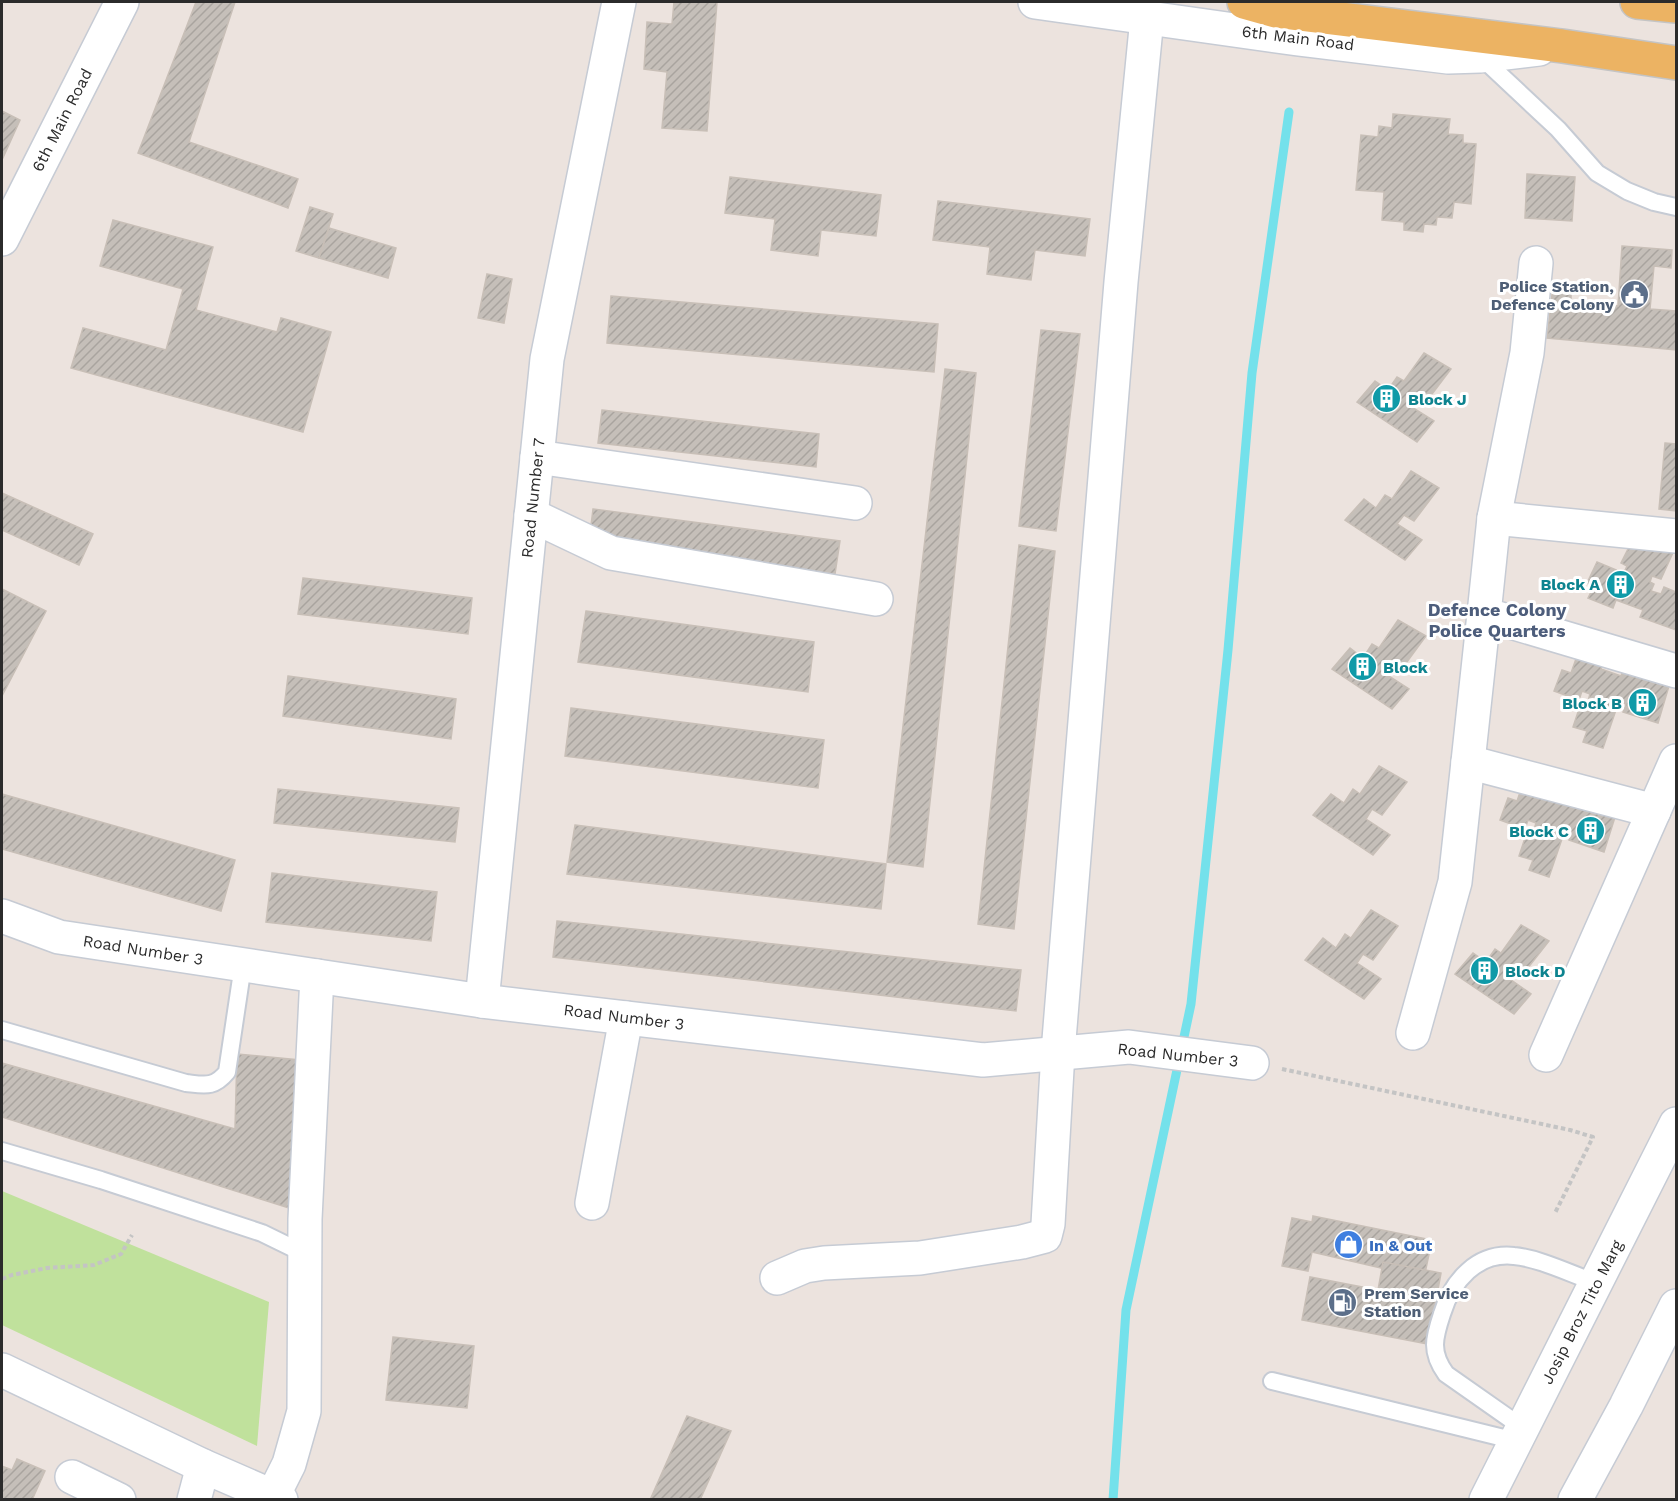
<svg xmlns="http://www.w3.org/2000/svg" width="1678" height="1501" font-family="'Work Sans',sans-serif">
<defs>
<pattern id="building-hatch" width="6" height="6" patternUnits="userSpaceOnUse" patternTransform="scale(1.5)"><rect width="6" height="6" fill="#c5bfb9"/><path d="M-1 1l2-2M0 6l6-6M5 7l2-2" fill="none" stroke="#a9a49f"/></pattern>
</defs>
<rect width="100%" height="100%" fill="#ece3de"/>
<!-- park -->
<polygon fill="#c0e19c" points="2,1191 269,1302 257,1446 2,1325"/>
<g fill="none" stroke-linecap="round" stroke-linejoin="round">
<!-- stream -->
<polyline stroke="#74e1eb" stroke-width="9" points="1113,1500 1126,1310 1191,1004 1228,650 1252,373 1289,112"/>
</g>
<!-- building -->
<g fill="url(#building-hatch)" stroke="#c8bfb7" stroke-width="1.5">
<polygon points="196,2 235,2 189,142 298,179 288,208 138,153"/>
<polygon points="674,2 717,2 707,131 662,128 667,72 644,69 647,22 672,24"/>
<polygon points="2,111 20,120 2,160"/>
<polygon points="1393,114 1450,119 1448,134 1463,135 1463,143 1476,144 1471,204 1454,202 1452,218 1437,217 1436,225 1424,224 1423,232 1404,230 1404,222 1382,220 1384,192 1356,190 1361,135 1378,137 1379,126 1392,128"/>
<polygon points="1527,174 1575,177 1572,221 1525,218"/>
<polygon points="730,177 881,195 876,236 821,230 818,256 771,250 775,219 725,213"/>
<polygon points="938,201 1090,219 1085,256 1035,250 1031,280 987,274 990,247 933,240"/>
<polygon points="310,207 333,214 319,258 296,251"/>
<polygon points="113,220 213,247 196,310 277,332 281,318 331,332 303,432 71,368 83,328 166,350 183,289 100,266"/>
<polygon points="329,228 396,248 388,278 319,258"/>
<polygon points="1622,246 1672,250 1671,268 1654,266 1650,309 1676,311 1676,350 1547,338 1553,286 1571,288 1571,301 1618,306"/>
<polygon points="487,274 512,279 504,323 478,318"/>
<polygon points="611,296 938,324 934,372 607,343"/>
<polygon points="1041,330 1080,334 1056,531 1019,526"/>
<polygon points="1424,353 1451,369 1426,402 1416,396 1410,406 1434,421 1417,442 1357,402 1375,381 1388,390 1397,377 1404,381"/>
<polygon points="945,369 976,373 923,867 887,862"/>
<polygon points="602,410 819,434 816,467 598,443"/>
<polygon points="1665,443 1676,444 1676,511 1659,509"/>
<polygon points="1411,471 1439,488 1414,521 1404,515 1397,524 1422,540 1405,560 1345,520 1364,499 1376,508 1385,495 1392,499"/>
<polygon points="2,493 93,534 79,565 2,530"/>
<polygon points="593,509 840,541 835,574 589,542"/>
<polygon points="1631,543 1676,546 1661,579 1652,576 1650,582 1654,584 1651,591 1661,594 1664,587 1676,592 1676,630 1640,617 1643,610 1616,600 1613,608 1588,598 1594,586 1587,583 1597,562 1616,570 1613,576 1621,579 1627,566 1621,563"/>
<polygon points="1019,545 1055,551 1014,929 978,924"/>
<polygon points="303,578 472,598 468,634 298,614"/>
<polygon points="2,589 46,611 2,696"/>
<polygon points="586,611 814,642 808,692 578,662"/>
<polygon points="1398,620 1426,636 1401,670 1391,664 1384,673 1409,689 1392,709 1332,669 1350,648 1363,658 1372,644 1379,648"/>
<polygon points="1577,656 1603,664 1601,669 1621,676 1623,670 1669,686 1658,723 1623,712 1626,704 1619,701 1603,748 1583,742 1587,731 1573,727 1580,706 1586,708 1590,694 1582,691 1579,700 1554,691 1562,670 1571,673"/>
<polygon points="288,676 456,699 451,739 283,716"/>
<polygon points="571,708 824,740 818,788 565,756"/>
<polygon points="1379,766 1407,782 1382,815 1372,809 1366,819 1390,835 1373,855 1313,815 1331,794 1344,803 1353,789 1360,794"/>
<polygon points="1523,784 1616,814 1604,852 1569,840 1572,832 1565,830 1549,877 1529,870 1533,860 1519,856 1526,835 1532,837 1536,823 1528,820 1525,829 1500,820 1508,798 1517,801"/>
<polygon points="278,789 459,808 455,842 274,823"/>
<polygon points="2,794 235,860 221,911 2,849"/>
<polygon points="575,825 886,864 881,909 567,874"/>
<polygon points="272,873 437,892 431,941 266,922"/>
<polygon points="1371,910 1398,926 1373,960 1363,954 1357,963 1381,979 1364,999 1305,960 1323,938 1336,948 1345,934 1351,938"/>
<polygon points="557,921 1021,970 1016,1011 553,957"/>
<polygon points="1521,925 1549,941 1523,974 1513,969 1507,977 1531,994 1514,1014 1455,974 1473,953 1486,962 1495,949 1501,953"/>
<polygon points="237,1054 300,1060 289,1208 2,1117 2,1063 235,1129"/>
<polygon points="1313,1216 1432,1240 1424,1278 1312,1252 1308,1271 1282,1266 1292,1218 1312,1222"/>
<polygon points="1383,1262 1441,1273 1428,1344 1302,1320 1310,1277 1378,1290"/>
<polygon points="393,1337 474,1346 467,1408 386,1400"/>
<polygon points="687,1416 731,1431 700,1500 650,1500"/>
<polygon points="17,1459 45,1471 32,1500 2,1500 2,1466 12,1470"/>
</g>
<g fill="none" stroke-linecap="round" stroke-linejoin="round">
<defs>
<g id="service">
<polyline points="1480,56 1558,129 1597,173 1627,191 1654,202 1676,207"/>
<path d="M2 1030 186 1083C205 1085 214 1088 227 1072L243 965"/>
<polyline points="2,1151 101,1180 262,1233 305,1254"/>
<polyline points="1272,1381 1516,1441"/>
<path d="M1523 1428 1446 1374C1430 1352 1434 1338 1442 1314 1452 1281 1477 1252 1514 1256 1539 1258 1573 1275 1597 1283"/>
</g>
<g id="minor">
<polyline points="1035,2 1298,39 1448,57 1480,56 1539,49"/>
<polyline points="2,239 122,2"/>
<polyline points="1536,263 1527,353 1494,518 1484,614 1676,671"/>
<polyline points="537,457 855,503"/>
<polyline points="531,515 611,553 876,599"/>
<polyline points="1494,518 1676,536"/>
<polyline points="1468,762 1654,811"/>
<polyline points="2,916 59,937 482,1001 983,1060 1129,1047 1252,1063"/>
<polyline points="482,1001 547,359 619,2"/>
<polyline points="1413,1033 1455,882 1484,614"/>
<polyline points="1546,1055 1676,761"/>
<polyline points="592,1203 626,1018"/>
<polyline points="777,1278 805,1266 824,1263 920,1258 1022,1242 1045,1236 1048,1224 1058,1052 1121,282 1147,18"/>
<polyline points="2,1370 203,1466 281,1500"/>
<polyline points="72,1477 119,1500"/>
<polyline points="273,1496 289,1464 304,1411 305,1219 317,976"/>
<polyline points="194,1500 203,1466"/>
</g>
<g id="secondary">
<polyline points="1486,1500 1676,1124"/>
<polyline points="1575,1500 1626,1406 1676,1306"/>
</g>
<g id="primary">
<polyline points="1244,2 1276,11 1562,46 1676,63"/>
<polyline points="1637,2 1676,6"/>
</g>
</defs>
<!-- service casing -->
<use href="#service" stroke="#c6cbd4" stroke-width="20"/>
<!-- minor casing -->
<use href="#minor" stroke="#c6cbd4" stroke-width="36"/>
<!-- secondary casing -->
<use href="#secondary" stroke="#c6cbd4" stroke-width="36"/>
<!-- primary casing -->
<use href="#primary" stroke="#c4c4c4" stroke-width="36"/>
<!-- path -->
<g stroke="#c4c4c4" stroke-width="4" stroke-dasharray="4.5 3" stroke-linecap="butt">
<polyline points="1282,1069 1570,1130 1593,1137 1555,1213"/>
<polyline points="2,1279 12,1275 47,1268 94,1265 121,1254 132,1235"/>
</g>
<!-- service -->
<use href="#service" stroke="#fff" stroke-width="16"/>
<!-- minor -->
<use href="#minor" stroke="#fff" stroke-width="33"/>
<!-- secondary -->
<use href="#secondary" stroke="#fff" stroke-width="33"/>
<!-- primary -->
<use href="#primary" stroke="#ecb363" stroke-width="33"/>
</g>
<!-- icons -->
<defs>
<symbol id="civic-disc" viewBox="-11 -11 22 22"><circle r="9.5" fill="#5c6f8a" stroke="#fff"/><path d="M-.6-6.5H3V-4.5H.6V-3L4-1V1h2V6H-6V1h2V-1L-.6-3ZM-1.2 2.5V6h2.4V2.5Z" fill="#fff"/></symbol>
<symbol id="building-disc" viewBox="-11 -11 22 22"><circle r="9.5" fill="#0f9aa8" stroke="#fff"/><path d="M-4-6H4V6H1V3H-1V6H-4ZM-2.5-4.3h1.7v1.8h-1.7ZM.8-4.3h1.7v1.8H.8ZM-2.5-1h1.7V.8h-1.7ZM.8-1h1.7V.8H.8Z" fill="#fff"/></symbol>
<symbol id="shop-disc" viewBox="-11 -11 22 22"><circle r="9.5" fill="#3f7fe0" stroke="#fff"/><path d="M-5-2.5h2.3a2.7 3.5 0 0 1 5.4 0H5L5.5 6h-11ZM-1.5-2.5h3a1.5 2.3 0 0 0-3 0Z" fill="#fff"/></symbol>
<symbol id="fuel-disc" viewBox="-11 -11 22 22"><circle r="9.5" fill="#5c6f8a" stroke="#fff"/><path d="M-5.5-6h7V0h2V4h1.3V-2.5L3-4.5l.8-.8L6-3V5H2.5V1h-1V6h-7ZM-4.2-4.7v3.2H.2V-4.7Z" fill="#fff"/></symbol>
</defs>
<g fill-rule="evenodd">
<use href="#civic-disc" x="1618" y="278" width="33" height="33"/>
<use href="#building-disc" x="1370" y="382" width="33" height="33"/>
<use href="#building-disc" x="1604" y="568" width="33" height="33"/>
<use href="#building-disc" x="1346" y="650" width="33" height="33"/>
<use href="#building-disc" x="1626" y="686" width="33" height="33"/>
<use href="#building-disc" x="1574" y="814" width="33" height="33"/>
<use href="#building-disc" x="1468" y="954" width="33" height="33"/>
<use href="#shop-disc" x="1332" y="1228" width="33" height="33"/>
<use href="#fuel-disc" x="1326" y="1286" width="33" height="33"/>
</g>
<g text-anchor="middle" dominant-baseline="central" stroke-width="6" stroke-linejoin="round" paint-order="stroke">
<!-- street labels -->
<g font-size="16" fill="#2b2b2b" stroke="#fff">
<text transform="translate(1298 38) rotate(7)">6th Main Road</text>
<text transform="translate(62 120) rotate(-63)">6th Main Road</text>
<text transform="translate(533 498) rotate(-84)">Road Number 7</text>
<text transform="translate(143 950) rotate(9)">Road Number 3</text>
<text transform="translate(624 1017) rotate(7)">Road Number 3</text>
<text transform="translate(1178 1055) rotate(6)">Road Number 3</text>
<text transform="translate(1582 1312) rotate(-63)">Josip Broz Tito Marg</text>
</g>
<!-- service labels -->
<g font-size="16" font-weight="bold" fill="#4e5e75" stroke="#fff" text-anchor="end">
<text x="1614" y="286">Police Station,<tspan x="1614" dy="18">Defence Colony</tspan></text>
<text x="1364" y="1293" text-anchor="start">Prem Service<tspan x="1364" dy="18">Station</tspan></text>
</g>
<!-- culture labels -->
<g font-size="16" font-weight="bold" fill="#0d838f" stroke="#fff" text-anchor="start">
<text x="1408" y="399">Block J</text>
<text x="1600" y="584" text-anchor="end">Block A</text>
<text x="1383" y="667">Block</text>
<text x="1622" y="703" text-anchor="end">Block B</text>
<text x="1569" y="831" text-anchor="end">Block C</text>
<text x="1505" y="971">Block D</text>
</g>
<!-- shop labels -->
<g font-size="16" font-weight="bold" fill="#366cbe" stroke="#fff" text-anchor="start">
<text x="1369" y="1245">In &amp; Out</text>
</g>
<!-- neighbourhood labels -->
<g font-size="18" font-weight="bold" fill="#4d5d7b" stroke="#fff">
<text x="1497" y="609">Defence Colony<tspan x="1497" dy="21">Police Quarters</tspan></text>
</g>
</g>
<!-- border -->
<rect width="1678" height="1501" fill="none" stroke="#2b2b2b" stroke-width="6"/>
</svg>
